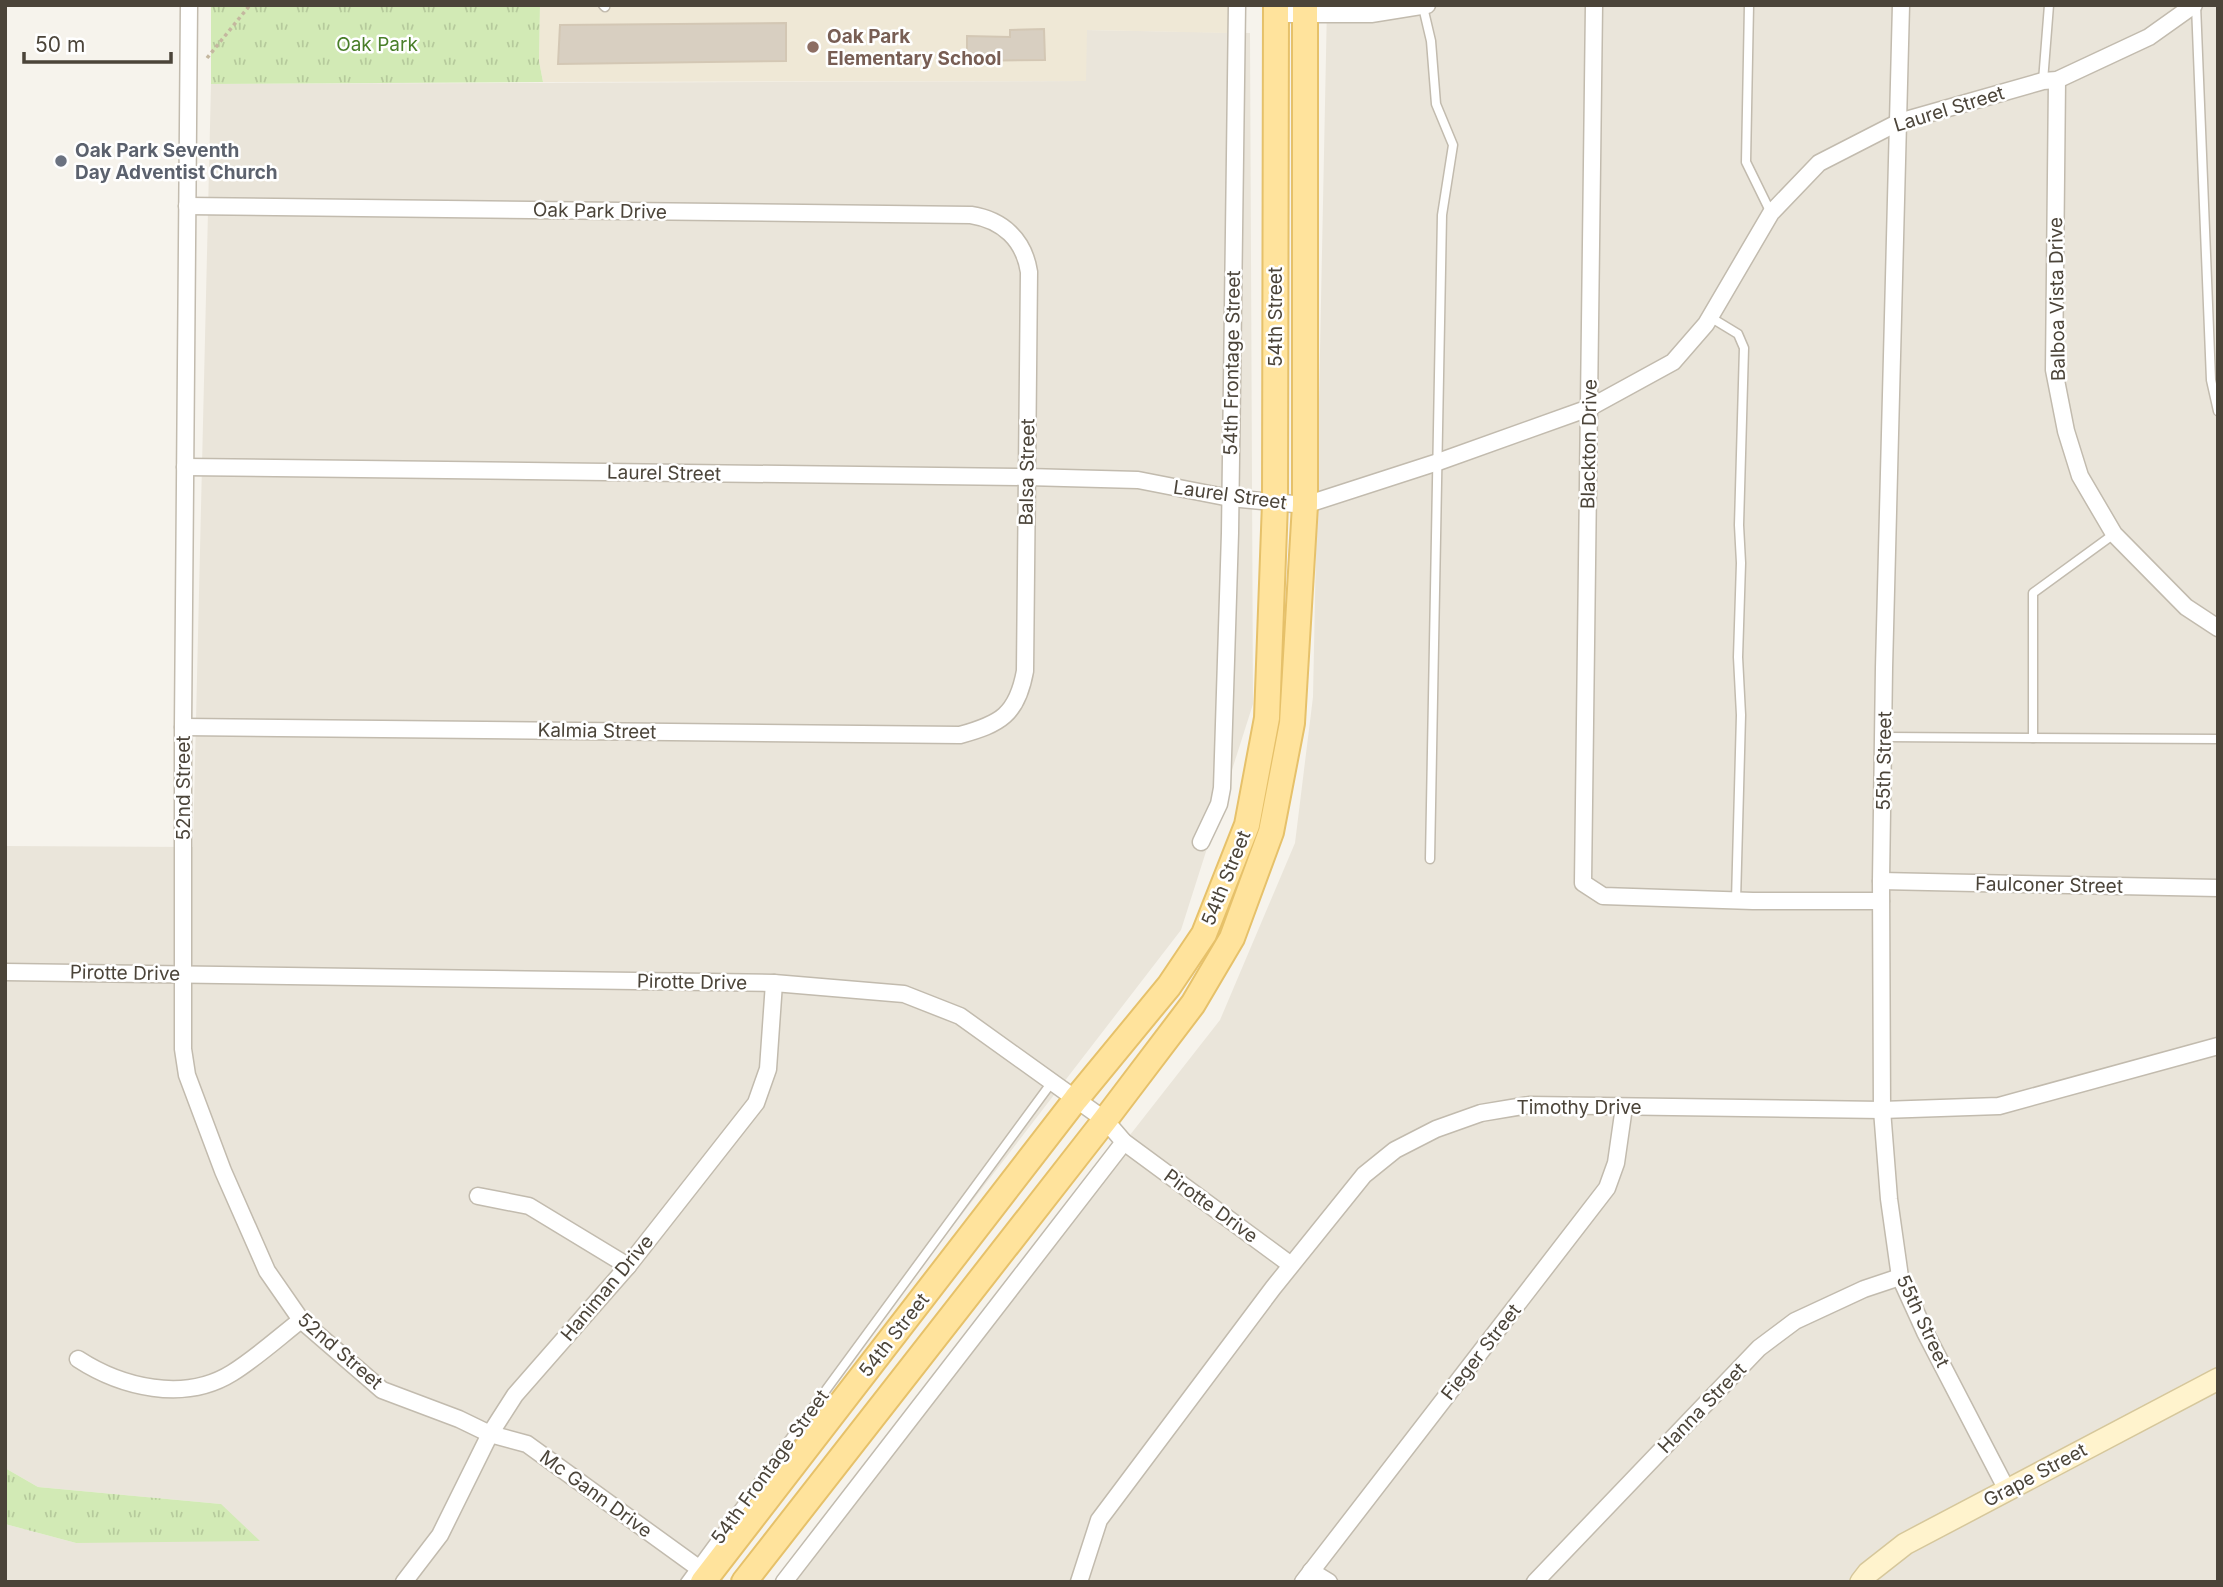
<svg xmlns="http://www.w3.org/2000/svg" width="2223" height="1587" font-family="Inter,sans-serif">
<defs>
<pattern id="grass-tufts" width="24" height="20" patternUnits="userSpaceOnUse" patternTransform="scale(1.75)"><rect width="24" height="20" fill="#d2eab5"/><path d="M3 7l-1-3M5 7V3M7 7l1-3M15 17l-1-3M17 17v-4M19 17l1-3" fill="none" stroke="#b6ca9c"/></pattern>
</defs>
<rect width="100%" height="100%" fill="#f6f3ec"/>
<!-- residential -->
<g fill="#eae5da">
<polygon points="1327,5 2218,5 2218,1582 780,1582 1220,1020 1295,843 1313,697"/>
<polygon points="1086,30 1250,33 1253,704 1181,930 679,1582 5,1582 5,1524 76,1543 221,1504 38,1487 5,1468 5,846 193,847 211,84 1086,81"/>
</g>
<!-- education -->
<polygon fill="#efe8d6" points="540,5 1230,5 1229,33 1087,30 1086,81 543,82 539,61"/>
<!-- grass -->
<g fill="url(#grass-tufts)">
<polygon points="211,5 540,5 539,61 543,82 211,84"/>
<polygon points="5,1468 38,1487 221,1504 260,1541 76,1543 5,1524"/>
</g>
<!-- building -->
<g fill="#d8cfc1" stroke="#d3c7b4" stroke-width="2">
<polygon points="786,23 786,61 558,64 560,25"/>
<polygon points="1044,29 1045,60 967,61 967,36 1010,37 1010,30"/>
</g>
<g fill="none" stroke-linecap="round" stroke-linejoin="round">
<defs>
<g id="lane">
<polyline points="603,5 605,7"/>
<polyline points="1749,5 1746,162 1771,213"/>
<polyline points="2196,5 2211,380 2218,411"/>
<polyline points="1423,7 1431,41 1436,104 1453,145 1442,215 1430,859"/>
<polyline points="2043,81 2049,5"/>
<polyline points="1710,317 1738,334 1744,348 1739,525 1741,563 1738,657 1741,715 1736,901"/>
<polyline points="1885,737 2218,739"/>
<polyline points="2033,738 2033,593 2114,534"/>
<polyline points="685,1582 1052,1082"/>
</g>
<g id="street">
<polyline points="189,5 183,727 183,1049 187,1075 223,1171 267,1271 301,1320 382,1390 459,1419 490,1434 527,1444 697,1567"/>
<polyline points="1594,5 1583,883 1603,896 1753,901 1881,901"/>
<polyline points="1901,5 1884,668 1881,881 1882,1110 1889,1199 1900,1277 1925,1332 2007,1490"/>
<polyline points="1276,14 1371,14 1427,5"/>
<polyline points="2057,80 2054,370 2066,431 2080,476 2114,534 2186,607 2218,628"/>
<polyline points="185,467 1027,477 1138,480 1230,498 1305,505 1438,462 1589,408 1673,362 1706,324 1771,213 1819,163 1899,122 2043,81 2057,80 2149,37 2194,5"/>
<path d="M183 727 960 735C1000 724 1017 715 1025 671L1029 272C1024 240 1003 220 971 215L187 206"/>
<polyline points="1201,842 1219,804 1222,788 1230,533 1237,5"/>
<polyline points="1881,881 2218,888"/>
<polyline points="5,972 774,983 904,994 960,1016 1105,1120 1124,1142 1291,1265"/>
<polyline points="478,1196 529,1206 628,1266"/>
<path d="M78 1359C121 1387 184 1403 232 1373 256 1358 278 1338 301 1320"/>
<polyline points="1311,1571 1329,1582"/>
<polyline points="404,1582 440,1535 490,1434 515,1395 628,1266 756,1103 768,1069 774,983"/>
<polyline points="784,1582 1124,1142"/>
<polyline points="1079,1582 1099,1520 1273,1288 1364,1175 1395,1150 1436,1129 1481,1113 1529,1105 1882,1110 1999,1106 2218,1046"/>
<polyline points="1303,1582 1607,1188 1616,1163 1624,1107"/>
<polyline points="1535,1582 1759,1348 1795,1321 1864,1289 1900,1277"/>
</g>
<polyline id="secondary" points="1861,1582 1868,1573 1905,1544 2218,1379"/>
<g id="primary">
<polyline points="703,1582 1076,1099 1169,986 1204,934 1247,825 1267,718 1275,503 1276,5"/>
<polyline points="744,1582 1105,1120 1193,1004 1232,938 1271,832 1292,723 1305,505 1305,5"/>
</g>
</defs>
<!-- lane casing -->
<use href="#lane" stroke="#c2bbae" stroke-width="11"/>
<!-- street casing -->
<use href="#street" stroke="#c2bbae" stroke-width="19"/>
<!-- secondary casing -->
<use href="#secondary" stroke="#d6c79b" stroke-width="24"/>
<!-- primary casing -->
<use href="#primary" stroke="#e6c16a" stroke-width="28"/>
<!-- path -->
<polyline stroke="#c4b79f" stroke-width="3.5" stroke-dasharray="3.5 3.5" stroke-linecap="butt" points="207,58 250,5"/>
<!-- lane -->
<use href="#lane" stroke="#fff" stroke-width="8"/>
<!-- street -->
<use href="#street" stroke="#fff" stroke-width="16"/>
<!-- secondary -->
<use href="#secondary" stroke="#fff3cd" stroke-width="21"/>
<!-- primary -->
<use href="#primary" stroke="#ffe39c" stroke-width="24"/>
</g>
<!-- markers -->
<circle fill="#8d6e63" stroke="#fff" stroke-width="2.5" cx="813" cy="47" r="7"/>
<circle fill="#6b7280" stroke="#fff" stroke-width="2.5" cx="61" cy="161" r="7"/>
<g text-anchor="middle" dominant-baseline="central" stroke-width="5" stroke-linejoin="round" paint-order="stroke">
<!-- education labels -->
<g font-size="19" font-weight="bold" fill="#785e54" stroke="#fff" text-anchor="start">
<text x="827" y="36">Oak Park<tspan x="827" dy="22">Elementary School</tspan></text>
</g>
<!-- park labels -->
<g font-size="19" fill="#4a7f2a" stroke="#fff">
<text x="377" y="44">Oak Park</text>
</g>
<!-- street labels -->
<g font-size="19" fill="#4b4439" stroke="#fff">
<text transform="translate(1949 109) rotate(-17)">Laurel Street</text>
<text transform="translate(600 211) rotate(1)">Oak Park Drive</text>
<text transform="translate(2057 299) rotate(-91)">Balboa Vista Drive</text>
<text transform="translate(1275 317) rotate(-90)">54th Street</text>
<text transform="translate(1232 363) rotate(-89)">54th Frontage Street</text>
<text transform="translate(1589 444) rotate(-89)">Blackton Drive</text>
<text transform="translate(1027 472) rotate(-89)">Balsa Street</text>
<text transform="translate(664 473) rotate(1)">Laurel Street</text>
<text transform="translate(1230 495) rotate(8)">Laurel Street</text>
<text transform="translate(597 731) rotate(1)">Kalmia Street</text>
<text transform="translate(1884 761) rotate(-89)">55th Street</text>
<text transform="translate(183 788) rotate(-90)">52nd Street</text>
<text transform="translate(1226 878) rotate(-68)">54th Street</text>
<text transform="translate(2049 885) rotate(1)">Faulconer Street</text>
<text transform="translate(125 973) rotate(1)">Pirotte Drive</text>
<text transform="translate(692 982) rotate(1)">Pirotte Drive</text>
<text x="1579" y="1107">Timothy Drive</text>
<text transform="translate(1211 1206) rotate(36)">Pirotte Drive</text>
<text transform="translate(607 1288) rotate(-50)">Haniman Drive</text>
<text transform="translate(1923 1321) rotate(65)">55th Street</text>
<text transform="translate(894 1335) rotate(-52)">54th Street</text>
<text transform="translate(340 1351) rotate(41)">52nd Street</text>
<text transform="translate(1481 1352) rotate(-52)">Fieger Street</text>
<text transform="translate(1702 1408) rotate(-46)">Hanna Street</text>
<text transform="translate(770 1467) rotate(-54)">54th Frontage Street</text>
<text transform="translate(2035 1475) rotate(-28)">Grape Street</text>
<text transform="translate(596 1494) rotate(36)">Mc Gann Drive</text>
</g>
<!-- worship labels -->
<g font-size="19" font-weight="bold" fill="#5b616d" stroke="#fff" text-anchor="start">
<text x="75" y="150">Oak Park Seventh<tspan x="75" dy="22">Day Adventist Church</tspan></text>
</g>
</g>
<!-- border -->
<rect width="2223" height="1587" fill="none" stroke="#4b4439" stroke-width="14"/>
<!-- scale -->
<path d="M24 52v10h147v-10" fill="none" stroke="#4b4439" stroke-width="3.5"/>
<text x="35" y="52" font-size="21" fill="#4b4439" stroke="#ffffff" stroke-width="5" paint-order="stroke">50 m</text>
</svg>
